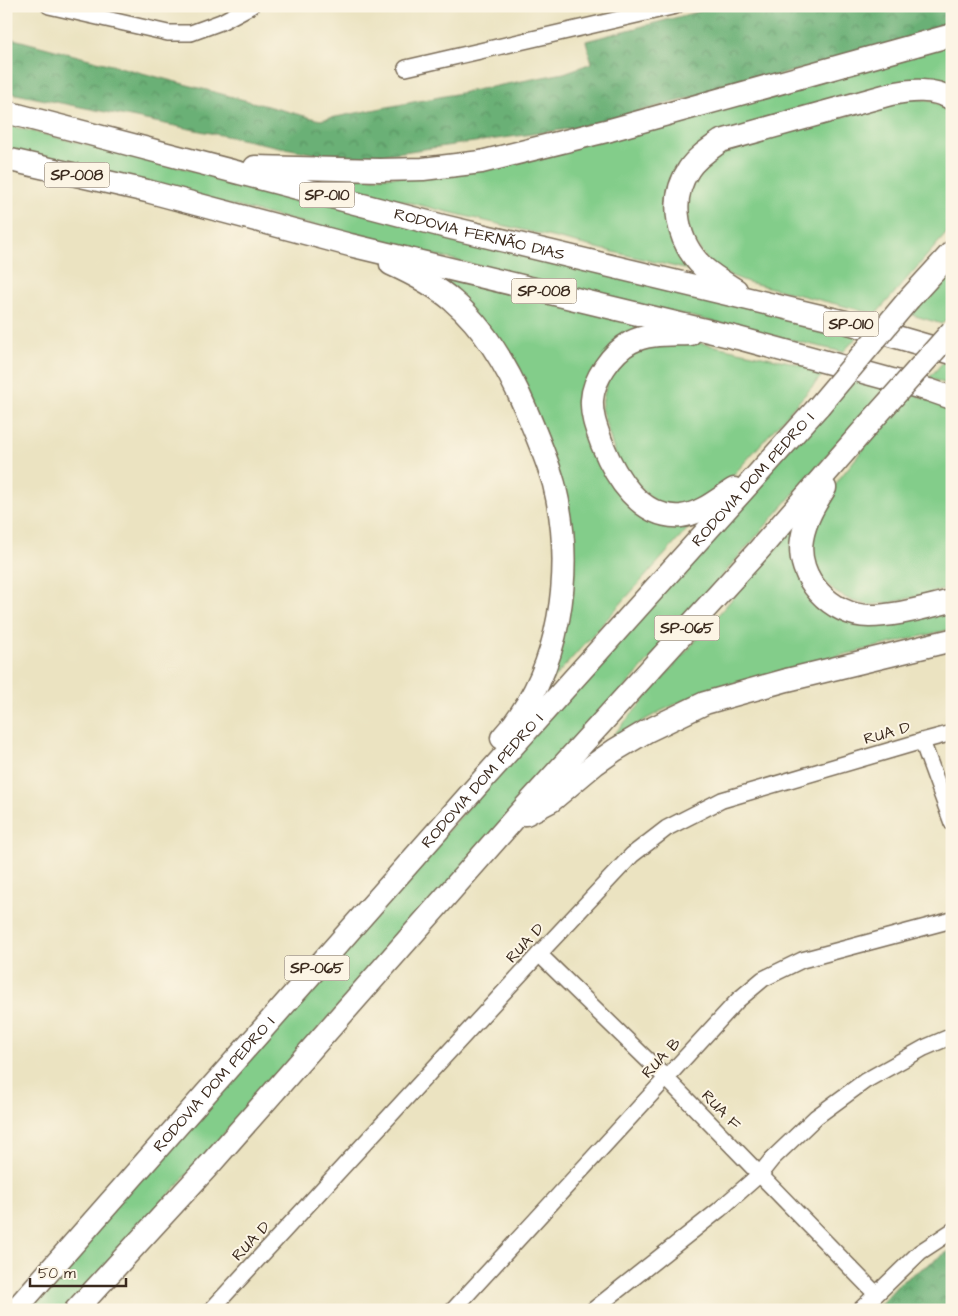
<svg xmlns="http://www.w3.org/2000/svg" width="958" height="1316" font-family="'Architects Daughter',sans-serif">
<defs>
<pattern id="forest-crowns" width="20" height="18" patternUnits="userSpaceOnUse" patternTransform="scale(1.25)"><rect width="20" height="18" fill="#6ab076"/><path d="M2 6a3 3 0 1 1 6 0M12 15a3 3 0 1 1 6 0" fill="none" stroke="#588f60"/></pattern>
</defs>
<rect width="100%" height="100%" fill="#fcf5e5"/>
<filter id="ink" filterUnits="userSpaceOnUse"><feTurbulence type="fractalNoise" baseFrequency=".02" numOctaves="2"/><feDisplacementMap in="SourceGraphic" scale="10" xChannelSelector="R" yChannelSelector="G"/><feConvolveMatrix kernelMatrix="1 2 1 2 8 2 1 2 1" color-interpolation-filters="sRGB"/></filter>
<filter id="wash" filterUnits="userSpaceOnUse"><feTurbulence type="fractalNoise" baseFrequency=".0096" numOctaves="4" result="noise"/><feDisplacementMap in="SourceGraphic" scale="20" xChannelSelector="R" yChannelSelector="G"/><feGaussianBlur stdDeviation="1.12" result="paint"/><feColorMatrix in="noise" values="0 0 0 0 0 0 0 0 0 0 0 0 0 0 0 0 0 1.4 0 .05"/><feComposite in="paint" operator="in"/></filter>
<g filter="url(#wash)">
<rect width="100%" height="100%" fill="#ebe3c1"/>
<!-- grass -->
<g fill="#83cd8a" stroke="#5f7c54">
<polygon points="952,43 952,91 710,141 668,222 673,244 688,270 337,185 339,179 423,175"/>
<polygon points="910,99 928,100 952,109 952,227 876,314 748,282 726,274 709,263 688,233 686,189 693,174 722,149"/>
<polygon points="6,125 861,333 843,352 573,289 6,150"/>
<polygon points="952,267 952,314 942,324 909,314"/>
<polygon points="431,275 654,327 592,373 609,481 694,522 537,697 568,595 535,416"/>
<polygon points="696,342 827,370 727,482 696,505 664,508 621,473 601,408 609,373 632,348"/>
<polygon points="945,360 952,362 952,386 929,378"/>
<polygon points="855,374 888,385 601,715 90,1282 63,1310 21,1310"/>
<polygon points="914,394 952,410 952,588 889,603 869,605 852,601 835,592 822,579 814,564 810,531 818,510 840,478 865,447"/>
<polygon points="793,529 828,609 952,607 952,629 838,656 725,686 691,697 661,711 610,739"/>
</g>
<!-- forest -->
<g fill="url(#forest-crowns)" stroke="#526d4a">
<polygon points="720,6 952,6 952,30 575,128 345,160 6,92 6,37 320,120 564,73 592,63 586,41"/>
<polygon points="952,1249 952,1310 875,1310 901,1282"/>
</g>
</g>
<g filter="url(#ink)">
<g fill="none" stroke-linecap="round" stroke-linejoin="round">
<defs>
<g id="minor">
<polyline points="49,6 168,33 191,33 221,22 251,6"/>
<polyline points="406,68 676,6"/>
<polyline points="922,741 952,823"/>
<polyline points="539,954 666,1078 875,1293"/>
<polyline points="211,1310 539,954 632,855 667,828 722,800 922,741 952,733"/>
<polyline points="453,1310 738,1000 763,979 802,960 952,920"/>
<polyline points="593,1310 719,1210 760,1174 772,1159 816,1117 865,1081 924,1048 952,1036"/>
<polyline points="860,1310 920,1252 952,1231"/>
</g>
<g id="highway">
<path id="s1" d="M6 112 443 226 845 322 952 353"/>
<polyline points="6,159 147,191 350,245 738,338 929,390 952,398"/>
<polyline points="255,167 380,170 423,169 481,162 610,130 952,35"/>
<path d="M391 264C413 274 435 285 453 301 486 329 509 370 526 410 536 434 547 459 554 484 575 568 562 672 502 738"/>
<path d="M736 290C725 283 713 276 704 268 677 243 668 200 689 169 697 157 710 149 721 141L891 94C911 90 933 88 952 99"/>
<polyline points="909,299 952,252"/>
<path d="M690 334C670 335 649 333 631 342 612 352 593 380 592 400 591 416 597 430 602 444 615 476 640 519 681 516 701 514 718 499 734 489"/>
<path d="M825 488C815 504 805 520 802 539 795 578 832 616 869 616 897 616 925 607 952 601"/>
<polyline points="526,814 551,801 595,764 615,750 647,731 705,703 787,680 952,640"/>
<path id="s2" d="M15 1310 478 785 819 406"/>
<polyline points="76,1310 212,1162 515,818 758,551 868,425"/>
</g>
</defs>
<!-- minor casing -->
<use href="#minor" stroke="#796b57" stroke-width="18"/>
<!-- highway casing -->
<use href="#highway" stroke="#796b57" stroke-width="25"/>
<!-- minor -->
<use href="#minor" stroke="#fff" stroke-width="15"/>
<!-- highway -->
<use href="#highway" stroke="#fff" stroke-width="22"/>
<defs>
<g id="highway-bridge">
<polyline points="819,406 909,299"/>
<polyline points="868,425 952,331"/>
</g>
</defs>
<!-- highway-bridge casing -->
<use href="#highway-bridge" stroke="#796b57" stroke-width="25" stroke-linecap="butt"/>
<!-- highway-bridge -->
<use href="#highway-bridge" stroke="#fff" stroke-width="22"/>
</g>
</g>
<g text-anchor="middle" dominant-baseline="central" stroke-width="4" stroke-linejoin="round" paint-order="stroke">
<!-- shield labels -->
<g fill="#fcf5e5" stroke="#75675a" stroke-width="1">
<rect x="44.5" y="162.5" width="65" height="25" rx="4"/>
<rect x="299.5" y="182.5" width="55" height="25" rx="4"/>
<rect x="511.5" y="278.5" width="65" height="25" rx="4"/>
<rect x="823.5" y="311.5" width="55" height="25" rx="4"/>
<rect x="654.5" y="615.5" width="65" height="25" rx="4"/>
<rect x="284.5" y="955.5" width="65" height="25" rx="4"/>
</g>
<g font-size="15" font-weight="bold" fill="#3b2a1e">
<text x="77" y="175">SP-008</text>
<text x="327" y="195">SP-010</text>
<text x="544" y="291">SP-008</text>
<text x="851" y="324">SP-010</text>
<text x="687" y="628">SP-065</text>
<text x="317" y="968">SP-065</text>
</g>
<!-- street labels -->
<g font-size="16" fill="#3b2a1e" stroke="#fcf5e5">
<text stroke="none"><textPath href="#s1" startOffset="489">RODOVIA FERNÃO DIAS</textPath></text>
<text stroke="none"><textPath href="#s2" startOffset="1111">RODOVIA DOM PEDRO I</textPath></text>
<text transform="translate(887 733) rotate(-16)">RUA D</text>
<text stroke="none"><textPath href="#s2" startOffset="706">RODOVIA DOM PEDRO I</textPath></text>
<text transform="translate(525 943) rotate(-47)">RUA D</text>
<text transform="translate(661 1058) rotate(-47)">RUA B</text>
<text stroke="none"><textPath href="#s2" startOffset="301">RODOVIA DOM PEDRO I</textPath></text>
<text transform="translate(721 1110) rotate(46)">RUA F</text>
<text transform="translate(251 1241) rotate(-47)">RUA D</text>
</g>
</g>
<!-- margin -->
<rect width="958" height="1316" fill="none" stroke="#fcf5e5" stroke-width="25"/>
<!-- scale -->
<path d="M30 1278v8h96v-8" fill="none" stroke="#3b2a1e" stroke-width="2.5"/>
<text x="38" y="1278" font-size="15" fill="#3b2a1e" stroke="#fcf5e5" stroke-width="4" paint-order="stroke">50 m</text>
</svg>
